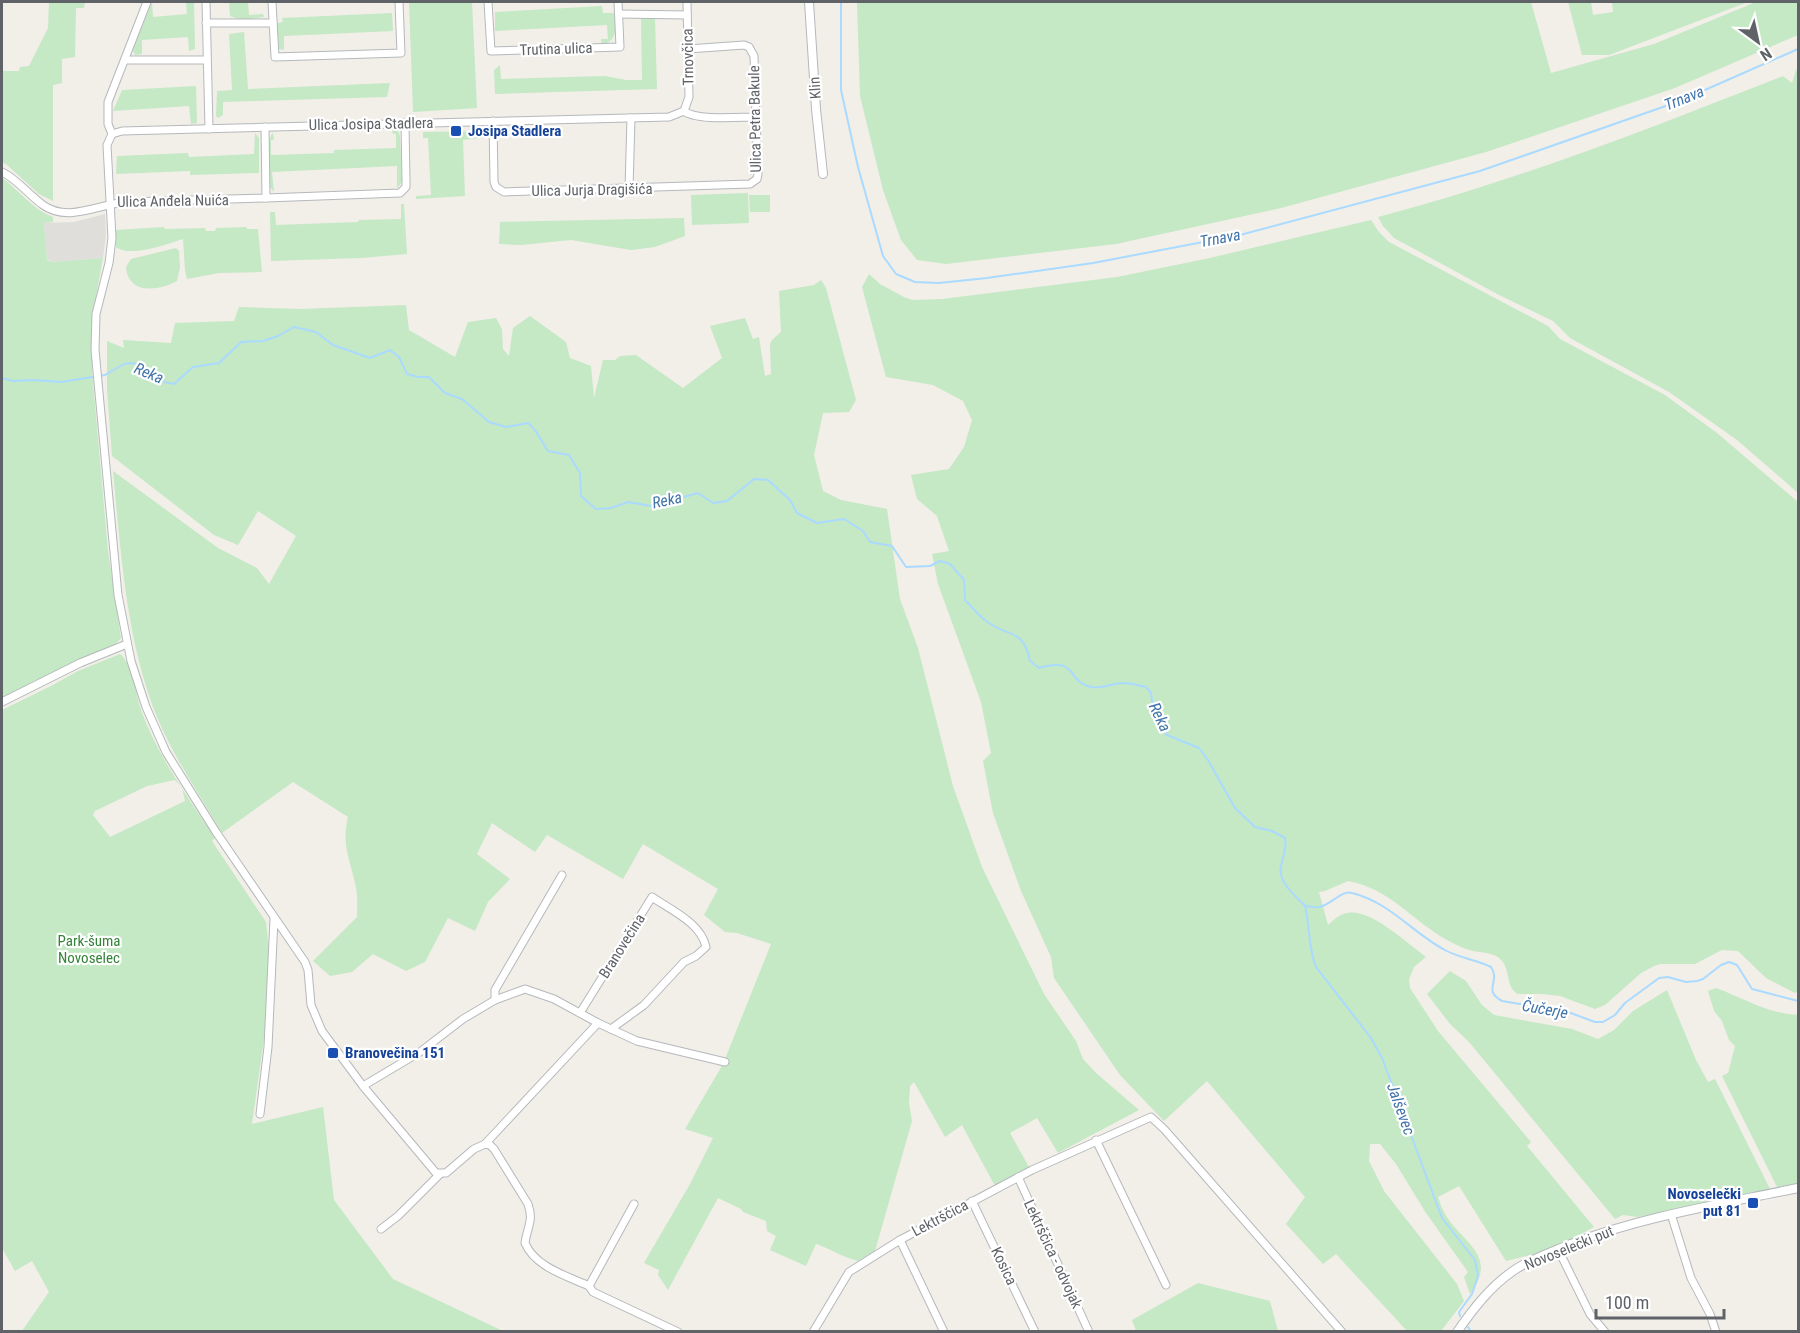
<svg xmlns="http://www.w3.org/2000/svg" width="1800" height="1333" font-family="'Roboto Condensed',sans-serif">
<rect width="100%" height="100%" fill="#f1efe8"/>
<!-- industrial -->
<polygon fill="#e0deda" points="105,214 106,235 103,258 52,262 47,259 44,223 74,222"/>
<!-- green -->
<g fill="#c5e8c5" fill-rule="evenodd">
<polygon points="49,2 85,2 84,8 76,8 75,57 62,59 62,83 53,85 53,201 39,194 6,164 2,162 2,71 19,71 20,67 29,66 48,28"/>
<polygon points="152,2 153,17 187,14 186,2 194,2 195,49 189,51 188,37 142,40 142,54 135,55 133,50"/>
<polygon points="229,2 248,2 249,15 263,14 264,17 241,20 230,16"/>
<polygon points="409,2 472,2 477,108 413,112"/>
<polygon points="857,2 1531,2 1551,73 1654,44 1756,2 1798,2 1798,35 1675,88 1486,152 1281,208 1116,244 946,264 917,260 901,240 883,190 860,96"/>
<polygon points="1568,2 1591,2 1593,15 1613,12 1612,2 1748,2 1609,55 1582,55"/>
<path d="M602 6 603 13H615C615 28 619 40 602 45L601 39H608L607 25 495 31V12Z"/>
<polygon points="392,13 393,31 284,36 284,50 279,49 277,23 283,22 282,18"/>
<polygon points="655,18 657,89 495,94 494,70 500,65 501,79 605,76 626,80 642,80 641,19"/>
<polygon points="244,32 248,89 390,83 387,97 223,102 223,115 218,118 216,116 217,91 232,90 229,34"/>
<path d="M1798 69V493L1737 440 1669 392 1570 338 1553 321 1499 295 1394 238 1383 226 1378 217C1517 181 1650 128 1783 76L1792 83 1796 70Z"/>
<polygon points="196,86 197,123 191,124 189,106 113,111 122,90"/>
<polygon points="392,130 398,131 400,136 402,182 397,188 397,166 272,172 274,192 270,187 269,142 271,135 273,133 274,140 271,140 271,155 334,153 334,150 396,148 396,134 393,134"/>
<polygon points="487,131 487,137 463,140 465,196 416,199 416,196 431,195 428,138 423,138 423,132"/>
<polygon points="255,133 259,138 259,173 190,175 190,171 116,174 117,156 188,153 189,157 254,154"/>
<path d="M2 178C19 190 33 210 53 217V222L44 223 47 260 52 262 103 258 92 318V371L108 551 121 638 113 647 94 653 30 683 2 700Z"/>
<polygon points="748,193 749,223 692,225 691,195"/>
<polygon points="749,195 770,195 770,212 750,212"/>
<polygon points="401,204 404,204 407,254 361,258 271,261 270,212 275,212 276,225 358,222 359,220 401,219"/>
<polygon points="684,218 685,236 655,247 631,250 571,240 521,245 499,244 500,222"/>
<path d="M1371 220 1379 232 1389 242 1548 326 1560 339 1665 395 1717 433 1798 502V991L1795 993 1766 978 1738 951 1722 950 1695 964H1660L1654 966 1641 973 1605 1005 1595 1009 1560 996 1542 994H1518C1504 986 1512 968 1499 958 1491 952 1483 953 1473 951 1464 949 1455 944 1447 940 1411 920 1391 889 1348 881L1325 891 1319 892 1328 925C1334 920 1339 914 1348 913 1370 908 1408 944 1426 957L1414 967 1409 979 1410 988 1438 1031 1531 1142 1527 1146 1594 1227 1551 1250 1506 1261 1459 1186 1438 1197C1440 1203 1442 1209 1445 1214 1463 1244 1499 1255 1470 1294L1464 1277 1468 1272 1426 1213 1396 1164 1380 1144H1370L1369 1161 1384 1191 1457 1284 1464 1301 1441 1331H1407L1336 1254 1323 1264 1286 1224 1305 1197 1207 1081 1164 1121 1120 1075 1054 978 1051 957 1021 891 993 813 983 761 991 753 981 702 938 584 932 554 949 551 937 516 917 499 911 475 949 469 964 447 972 420 963 401 933 385 886 377 862 287 869 274 880 284 904 297 912 300 942 299 1117 277 1210 258Z"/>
<path d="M164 227 165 229 205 228 206 231H215L216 228 246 227 247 229H258L262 272 219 273 187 279 185 270 183 239C167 244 131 258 116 247V230Z"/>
<path d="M176 248 179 251 180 267 177 281C159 291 128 295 126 267L131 259Z"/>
<path d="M821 280 826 288 856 400 849 412 823 413 814 455 823 491 841 500 887 509 900 599 918 648 953 786 982 867 1044 994 1076 1041 1083 1059 1096 1073 1139 1110 1058 1153 1037 1118 1010 1133 1029 1167 995 1186 962 1125 945 1137 914 1082 910 1086 909 1103 912 1121 875 1251 858 1261C842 1257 831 1249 816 1244L806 1266 770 1250 776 1236 767 1231 766 1221 743 1212 741 1209 718 1198 668 1290 658 1275 659 1270 644 1263 690 1184 713 1138 685 1129 723 1064 771 944 737 933 725 932 704 915 718 889 643 844 623 879 547 835 535 852 492 823 477 854 510 879 488 902 475 931 448 918 425 962 406 971 373 954 352 972 330 976 313 961 357 917C357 908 358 897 356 888 351 861 341 847 348 817L293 782 222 833C200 795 174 758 157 717 126 640 121 553 113 471L218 548 257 568 269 584 296 536 258 511 238 545 214 535 112 456 107 389V341L124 348 123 340 171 343 175 323 234 321 239 307 301 309 406 305 409 330 455 357 468 322 496 318 502 329 503 349 509 356 513 328 530 316 566 342 570 358 591 366 594 398 603 360H615L620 356 636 355 683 388 722 358 710 326 745 318 753 339 759 337 765 376 771 374 770 344 772 340 781 332 779 291 814 285Z"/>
<path d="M120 654C132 663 136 695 141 710 158 757 188 797 215 838L212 841 266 922 269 951 266 1024 252 1124 323 1107 334 1200 393 1279 503 1331H22L49 1292 32 1261 15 1271 2 1248V710L51 686 78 671ZM175 780 182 788 185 801 110 837 93 815 95 811 147 786Z"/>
<polygon points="1450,971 1466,981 1482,1005 1494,1015 1572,1029 1598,1039 1614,1030 1633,1011 1667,990 1696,1060 1708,1082 1715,1079 1770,1189 1638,1217 1623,1215 1615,1219 1469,1042 1450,1024 1427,994"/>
<path d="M1716 988C1743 998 1769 1014 1798 1015V1185L1778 1189 1722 1076 1728 1073 1735 1046 1729 1040 1722 1021 1714 1011 1708 991Z"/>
<polygon points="1198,1283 1270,1301 1278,1331 1136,1331 1132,1320"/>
</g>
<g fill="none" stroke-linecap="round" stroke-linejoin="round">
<!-- stream -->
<g stroke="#aadaff" stroke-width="2">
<polyline points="841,2 841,90 858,167 883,256 896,274 915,282 939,283 987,278 1093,263 1240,235 1480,171 1680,101 1798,49"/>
<path d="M2 378 12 381 34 380 61 382 105 375 124 364 133 363 147 368 164 382 174 384 193 367 219 363 241 342 263 341 278 336 294 327 316 332 333 345 370 358 390 350 399 357 407 374 418 377H429L445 393 462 399 489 422 506 427 528 423C538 431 541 441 548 451L569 455 580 473 581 496 596 509 611 508 628 502 651 506 698 493 713 503 727 501 754 479 768 480 790 500 797 513 817 523 844 519 863 531 870 542 892 546 906 567 930 566 940 561 950 564 964 580 965 600C972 607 978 615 986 621 1008 638 1023 627 1030 661L1039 668C1079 656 1066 682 1091 687 1101 689 1113 683 1123 683 1131 683 1139 686 1146 687L1151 693 1153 708 1167 735 1199 748 1208 760 1235 808 1255 827 1272 831 1285 838C1287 849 1283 856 1281 866 1277 882 1296 896 1305 906"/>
<path d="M1305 906C1310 906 1315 908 1319 907 1331 905 1341 890 1352 893 1389 902 1412 932 1443 949 1458 958 1475 959 1491 967 1501 982 1482 990 1502 1001L1568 1012 1595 1022H1603L1615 1015 1625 1003 1659 978 1668 977 1686 982 1697 981 1703 979 1721 965 1729 962 1737 965 1752 989 1798 1001"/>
<path d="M1305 906C1310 926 1308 948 1316 967L1371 1038 1382 1058 1442 1218 1475 1260 1478 1276 1472 1294 1459 1312 1460 1316"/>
<polyline points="1468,1327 1471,1332"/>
</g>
<defs>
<g id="minor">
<polyline points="206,2 209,129"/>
<polyline points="272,2 275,57 401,53 399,2"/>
<polyline points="488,2 491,51 620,47 618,2"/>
<polyline points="619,14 687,15"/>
<polyline points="206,23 273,23"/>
<polyline points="125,60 206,60"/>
<polyline points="684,111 689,97 687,2"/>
<path d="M684 111C696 121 740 117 756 117"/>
<polyline points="493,121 494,182 496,187 504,192 750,184 757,179 758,174 754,56 749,47 744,45 688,49"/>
<polyline points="112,134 107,145 112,238 109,263 96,314 95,350 118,595 131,661 146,707 166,752 216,832 305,962 308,970 311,1005 322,1031 363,1086 436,1173 446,1173 474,1149 485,1144 598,1023"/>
<polyline points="112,134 122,131 669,117 684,111"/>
<polyline points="112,134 108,124 108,102 147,2"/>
<path d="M2 172C17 179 29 195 43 205 68 223 99 204 126 202L266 198 265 127"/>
<polyline points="629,189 631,118"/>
<polyline points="266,198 400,193 406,187 406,182 405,123"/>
<polyline points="2,702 80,663 127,644"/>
<polyline points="495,1000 495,990 562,875"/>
<path d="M580 1013 652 897C671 910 701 923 706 947L696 956 684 962 644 1005 611 1029"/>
<polyline points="363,1086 420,1052 463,1019 495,1000 525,989 554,999 598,1023 637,1041 725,1062"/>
<polyline points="260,1114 268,1047 274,919"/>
<polyline points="1096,1140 1166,1285"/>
<path d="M485 1144 490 1145 494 1149 528 1204C534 1221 527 1227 525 1243 535 1267 567 1276 589 1286L593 1292 678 1332"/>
<polyline points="1018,1177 1089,1332"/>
<polyline points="972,1201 1035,1332"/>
<polyline points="1671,1214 1691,1278 1710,1314 1716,1332"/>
<polyline points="381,1229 398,1216 440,1174"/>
<polyline points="900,1240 944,1332"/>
<polyline points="1558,1249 1590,1314 1605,1332"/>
<polyline points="589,1286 634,1204"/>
<polyline points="813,1332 849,1272 900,1240 1032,1170 1151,1117 1164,1129 1342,1332"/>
</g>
<g id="tertiary">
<polyline points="809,2 816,109 823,174"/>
<path d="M1457 1332C1473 1309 1490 1287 1513 1271 1530 1259 1552 1252 1571 1244 1644 1216 1722 1204 1798 1188"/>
</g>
</defs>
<!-- minor casing -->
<use href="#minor" stroke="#b5b8bc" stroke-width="9"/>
<!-- tertiary casing -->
<use href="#tertiary" stroke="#b5b8bc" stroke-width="10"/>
<!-- minor -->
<use href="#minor" stroke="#fff" stroke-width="7"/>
<!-- tertiary -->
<use href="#tertiary" stroke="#fff" stroke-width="8"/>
</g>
<!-- markers -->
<g fill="#1a4fb4" stroke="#fff" stroke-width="2">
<rect x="450" y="125" width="12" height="12" rx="3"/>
<rect x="327" y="1047" width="12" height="12" rx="3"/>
<rect x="1747" y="1197" width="12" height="12" rx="3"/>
</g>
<g text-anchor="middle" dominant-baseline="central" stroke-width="4.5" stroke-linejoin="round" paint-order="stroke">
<!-- street labels -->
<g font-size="15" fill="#5f6368" stroke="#fff">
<text transform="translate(556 49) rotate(-2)">Trutina ulica</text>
<text transform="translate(688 57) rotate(-91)">Trnovčica</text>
<text transform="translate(815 88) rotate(-94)">Klin</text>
<text transform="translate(755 119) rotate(-91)">Ulica Petra Bakule</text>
<text transform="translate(371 124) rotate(-1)">Ulica Josipa Stadlera</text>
<text transform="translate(592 190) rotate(-1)">Ulica Jurja Dragišića</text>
<text transform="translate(173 201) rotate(-1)">Ulica Anđela Nuića</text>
<text transform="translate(622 946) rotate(-58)">Branovečina</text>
<text transform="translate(940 1218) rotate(-28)">Lektrščica</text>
<text transform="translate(1569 1248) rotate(-22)">Novoselečki put</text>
<text transform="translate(1053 1254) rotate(65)">Lektrščica - odvojak</text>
<text transform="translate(1004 1266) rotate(64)">Kosica</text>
</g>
<!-- transit labels -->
<g font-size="15" font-weight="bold" fill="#164399" stroke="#fff" text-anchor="start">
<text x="468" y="131">Josipa Stadlera</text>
<text x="345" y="1053">Branovečina 151</text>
<text x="1741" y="1194" text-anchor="end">Novoselečki<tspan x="1741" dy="17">put 81</tspan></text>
</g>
<!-- park labels -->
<g font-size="15" fill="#348238" stroke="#fff">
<text x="89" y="941">Park-šuma<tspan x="89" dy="17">Novoselec</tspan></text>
</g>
<!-- water labels -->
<g font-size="16" font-style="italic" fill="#4174aa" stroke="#fff">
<text transform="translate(1684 98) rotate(-22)">Trnava</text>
<text transform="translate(1220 238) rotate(-11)">Trnava</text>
<text transform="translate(149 373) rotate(23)">Reka</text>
<text transform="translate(667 500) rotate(-12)">Reka</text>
<text transform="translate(1160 717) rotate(64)">Reka</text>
<text transform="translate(1545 1009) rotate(10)">Čučerje</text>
<text transform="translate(1401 1109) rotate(70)">Jalševec</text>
</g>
</g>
<!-- border -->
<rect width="1800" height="1333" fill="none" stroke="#5f6368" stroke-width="6"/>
<!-- north arrow -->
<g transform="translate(1758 42) rotate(147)" stroke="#ffffff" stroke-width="4.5" paint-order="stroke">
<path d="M0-4.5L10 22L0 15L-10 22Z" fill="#5f6368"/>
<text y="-9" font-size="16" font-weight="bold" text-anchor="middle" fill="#5f6368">N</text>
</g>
<!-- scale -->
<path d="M1596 1309v9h128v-9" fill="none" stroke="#5f6368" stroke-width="3"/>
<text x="1605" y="1309" font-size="18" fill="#5f6368" stroke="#ffffff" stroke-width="4.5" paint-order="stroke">100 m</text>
</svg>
